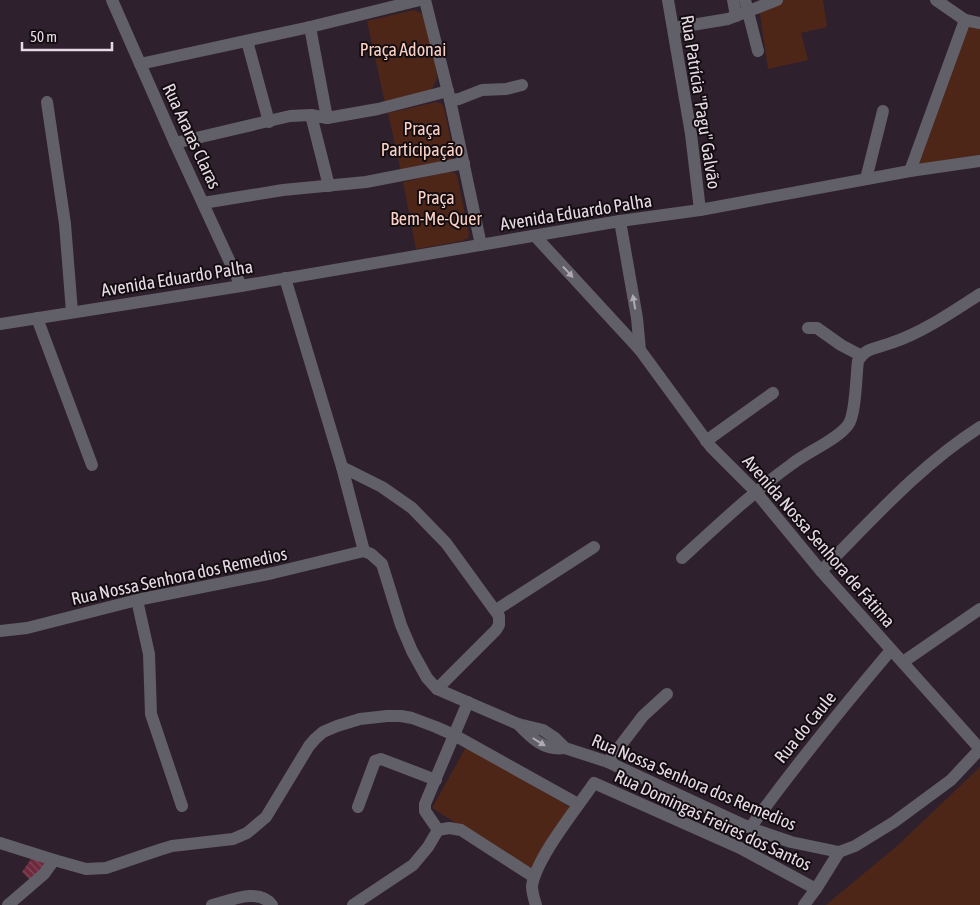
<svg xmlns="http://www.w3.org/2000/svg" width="980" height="905" font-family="'Asap Condensed',sans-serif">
<defs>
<pattern id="building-back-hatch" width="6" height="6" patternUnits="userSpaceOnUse" patternTransform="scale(1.25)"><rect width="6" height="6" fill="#6d2a3c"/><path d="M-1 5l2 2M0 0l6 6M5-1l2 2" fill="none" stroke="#824858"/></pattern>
</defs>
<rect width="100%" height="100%" fill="#2f202d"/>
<!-- green -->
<g fill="#4e2618">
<polygon points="758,0 823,0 827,27 801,33 808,60 768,69"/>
<polygon points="414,10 423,14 428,27 437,76 436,81 431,90 385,103 367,21"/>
<polygon points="965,20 980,21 980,156 917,165"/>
<polygon points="436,102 442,104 444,108 454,156 451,160 401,172 388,113"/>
<polygon points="448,172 455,173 457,176 469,234 468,238 462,241 416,249 403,182"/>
<polygon points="466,747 570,807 531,870 432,808"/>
<polygon points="980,767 980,905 826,905 897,846"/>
</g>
<!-- building -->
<polygon fill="url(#building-back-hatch)" points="33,856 52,863 32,882 22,872"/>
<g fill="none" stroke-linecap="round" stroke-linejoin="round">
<!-- minor -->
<g stroke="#615f68" stroke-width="12">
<polyline points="112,0 175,143 241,286"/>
<polyline points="425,0 450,100 481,245"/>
<polyline points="668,0 691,134 700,210"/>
<polyline points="733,0 736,16"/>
<polyline points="745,0 758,51"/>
<polyline points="936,0 965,20 980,23"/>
<polyline points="310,27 327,118"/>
<polyline points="674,28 728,19 777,0"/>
<polyline points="247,41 269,122"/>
<polyline points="140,64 310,27 420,0"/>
<polyline points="450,100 459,99 482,90 506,89 522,85"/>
<polyline points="47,102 65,224 72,312"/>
<polyline points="311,115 329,186"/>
<polyline points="175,143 290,116 311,115 327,118 378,109 448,91"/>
<polyline points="910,171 965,20"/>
<polyline points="866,179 883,111"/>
<polyline points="203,203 283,190 366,182 464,163"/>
<polyline points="620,221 637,318 640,350"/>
<polyline points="535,236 640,350 711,447 755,491 821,571 980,749"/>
<polyline points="37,318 92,465"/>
<polyline points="0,324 241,286 620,221 700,210 910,171 980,161"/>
<polyline points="808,328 817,328 841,345 860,355"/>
<polyline points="706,441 773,393"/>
<polyline points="342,467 382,487 412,508 446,543 499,616 499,625 496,630 437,689"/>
<polyline points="364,551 371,554 382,564 401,625 412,651 427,678 437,689 518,724 543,730 555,738 565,748 608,762 750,828 791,842 839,852 855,846 894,822 951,780 980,749"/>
<path d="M682 558C718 525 753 492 792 464 807 452 837 440 848 425 856 415 856 375 858 361 864 348 878 348 891 343 922 333 952 312 980 294"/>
<path d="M821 571C872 520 919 466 980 427"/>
<polyline points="137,600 149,654 151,714 182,806"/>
<polyline points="496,610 594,547"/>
<polyline points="0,631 27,628 137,600 273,573 364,551 342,467 285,278"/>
<polyline points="903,662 980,609"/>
<path d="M518 724C531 738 544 751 565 748"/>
<polyline points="608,762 643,716 667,694"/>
<polyline points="358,807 375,761 381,759 436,780"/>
<path d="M750 828C794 767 842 708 891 650"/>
<polyline points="438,830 425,811 425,804 468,702"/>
<polyline points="438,830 449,828 461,830 534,877"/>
<polyline points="0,843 54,860 86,869 106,868 159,850 172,846 233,839 247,833 266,817 309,746 315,739 323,732 337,726 360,719 387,716 401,716 412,718 436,727 454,735 578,804"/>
<polyline points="8,905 44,874 54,860"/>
<path d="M212 905C230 901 258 887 272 905"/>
<polyline points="353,905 413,865 428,847 438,830"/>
<path d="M536 905C534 899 532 893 532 886 536 858 577 808 594 783L740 848 816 889"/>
<polyline points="804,905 816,889 839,852"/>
</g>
</g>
<!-- one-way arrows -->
<defs><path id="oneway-solid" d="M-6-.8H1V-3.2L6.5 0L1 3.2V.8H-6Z" transform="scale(1.25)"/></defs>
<g fill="#b1a9b2">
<use href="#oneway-solid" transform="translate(568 272) rotate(47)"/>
<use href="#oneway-solid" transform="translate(634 302) rotate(-100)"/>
<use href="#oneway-solid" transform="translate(539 742) rotate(32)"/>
</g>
<g text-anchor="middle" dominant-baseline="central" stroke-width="4" stroke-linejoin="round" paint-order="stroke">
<!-- park labels -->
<g font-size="18" fill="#fbd1c3" stroke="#130d12">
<text x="403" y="49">Praça Adonai</text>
<text x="422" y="128">Praça<tspan x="422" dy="21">Participação</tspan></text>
<text x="436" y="197">Praça<tspan x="436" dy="21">Bem-Me-Quer</tspan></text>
</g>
<!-- street labels -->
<g font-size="18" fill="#e6dbe4" stroke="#130d12">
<text transform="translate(701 102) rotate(81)">Rua Patrícia "Pagu" Galvão</text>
<text transform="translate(192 136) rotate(65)">Rua Araras Claras</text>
<text transform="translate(576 212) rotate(-9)">Avenida Eduardo Palha</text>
<text transform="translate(177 278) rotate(-9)">Avenida Eduardo Palha</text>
<text transform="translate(819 541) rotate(49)">Avenida Nossa Senhora de Fátima</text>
<text transform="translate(179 576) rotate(-12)">Rua Nossa Senhora dos Remedios</text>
<text transform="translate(805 727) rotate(-51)">Rua do Caule</text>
<text transform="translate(694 782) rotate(23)">Rua Nossa Senhora dos Remedios</text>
<text transform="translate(713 820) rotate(25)">Rua Domingas Freires dos Santos</text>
</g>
</g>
<!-- scale -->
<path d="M22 42v8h90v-8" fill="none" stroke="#e6dbe4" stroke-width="2.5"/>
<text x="30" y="42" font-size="15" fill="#e6dbe4" stroke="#130d12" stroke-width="4" paint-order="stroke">50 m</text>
</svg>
